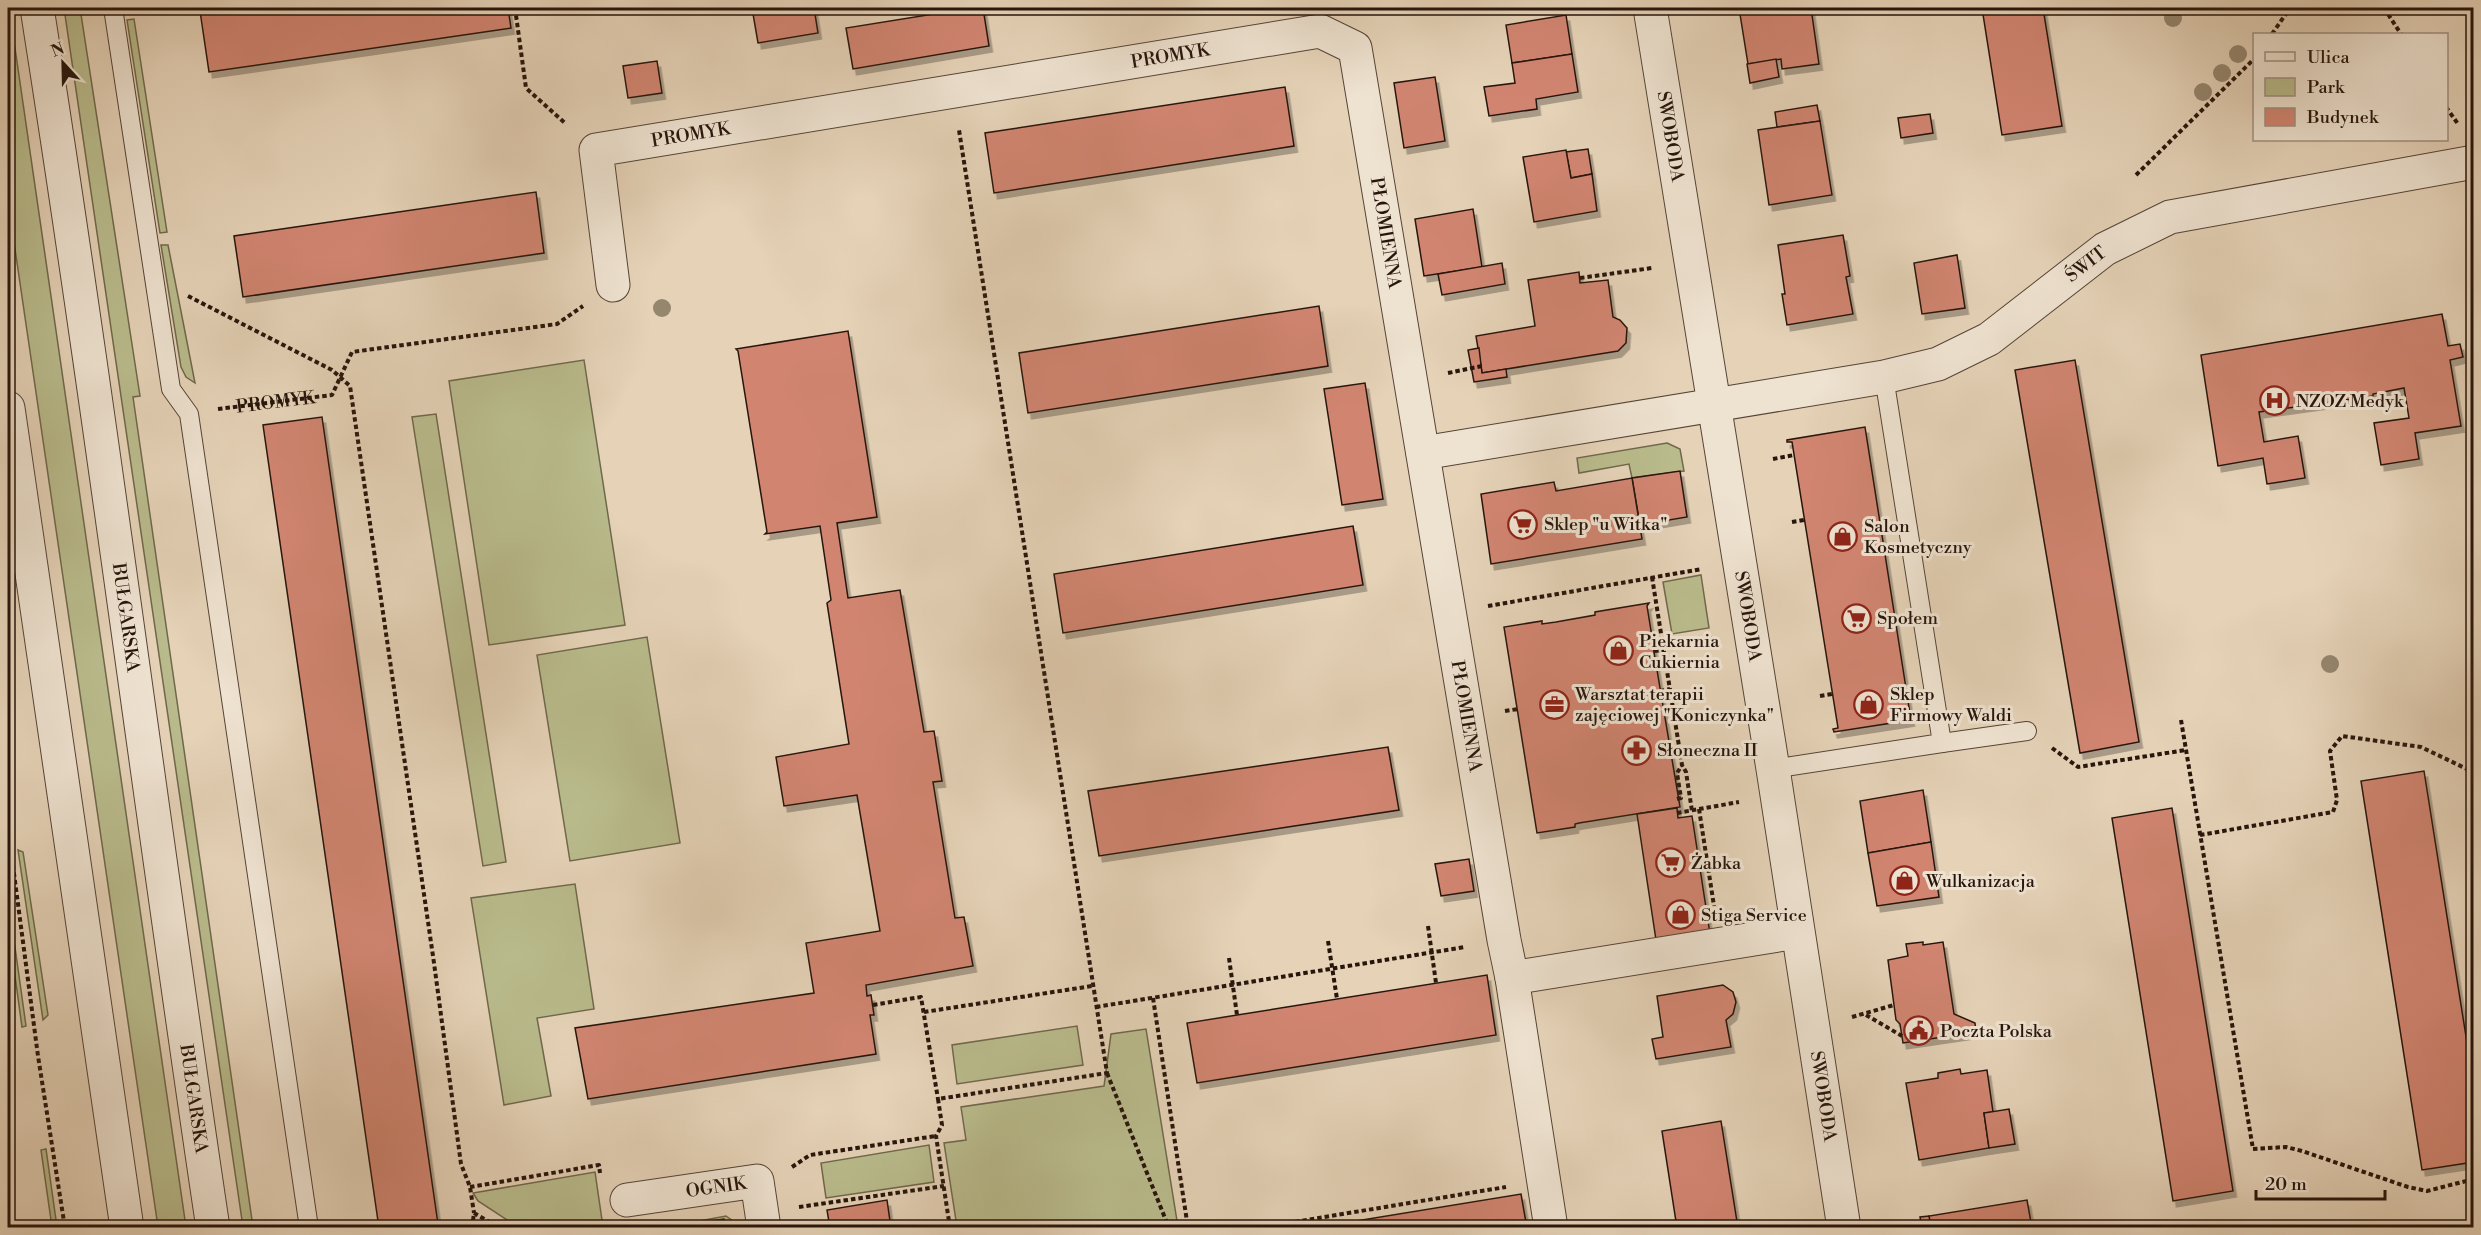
<svg xmlns="http://www.w3.org/2000/svg" width="2481" height="1235" font-family="'Libre Bodoni',serif">
<defs>
<filter id="shadow"><feDropShadow dx="3.5" dy="6" stdDeviation="0" flood-color="#0004"/></filter>
</defs>
<rect width="100%" height="100%" fill="#e5d2b7"/>
<filter id="stains"><feTurbulence type="fractalNoise" baseFrequency=".00333" numOctaves="4"/><feColorMatrix values="0 0 0 0 .2 0 0 0 0 .09 0 0 0 0 .02 0 0 0 .5 -.17"/></filter>
<radialGradient id="worn" r=".72"><stop offset=".6" stop-color="#630" stop-opacity="0"/><stop offset="1" stop-color="#630" stop-opacity=".3"/></radialGradient>
<!-- green -->
<g fill="#b9bb8c" stroke="#70684c" stroke-width="1.5">
<polygon points="64,8 80,8 140,396 133,397 253,1227 243,1227"/>
<polygon points="8,9 15,48 186,1227 158,1227 8,201"/>
<polygon points="134,19 167,232 160,233 127,20"/>
<polygon points="161,245 168,245 195,383 186,377 181,367"/>
<polygon points="584,360 625,625 489,645 449,381"/>
<polygon points="436,414 506,862 483,866 412,417"/>
<polygon points="1667,443 1680,449 1684,471 1632,478 1629,464 1579,473 1577,458"/>
<polygon points="1701,575 1709,628 1672,634 1663,582"/>
<polygon points="647,637 680,843 570,861 537,655"/>
<polygon points="18,850 23,852 48,1015 43,1020"/>
<polygon points="575,884 594,1009 537,1018 551,1096 504,1105 471,898"/>
<polygon points="8,897 26,1026 22,1027 8,925"/>
<polygon points="1077,1026 1083,1065 957,1084 952,1045"/>
<polygon points="1146,1029 1178,1227 957,1227 944,1143 966,1140 961,1107 1104,1086 1111,1034"/>
<polygon points="929,1145 934,1182 826,1198 821,1163"/>
<polygon points="46,1149 57,1227 52,1227 41,1150"/>
<polygon points="595,1172 603,1227 518,1227 478,1201 473,1193"/>
<polygon points="726,1216 742,1227 661,1228"/>
</g>
<!-- building -->
<g fill="#d18571" stroke="#27150c" stroke-width="1.5" filter="url(#shadow)">
<polygon points="227,8 508,8 511,28 209,72 200,11"/>
<polygon points="752,8 814,8 818,33 758,43"/>
<polygon points="971,8 983,8 989,46 853,69 846,28"/>
<polygon points="1739,8 1811,8 1819,64 1782,69 1781,59 1748,64"/>
<polygon points="1982,8 2043,8 2062,126 2002,135"/>
<polygon points="1566,15 1572,54 1512,63 1506,25"/>
<polygon points="1572,54 1578,92 1536,99 1537,109 1489,116 1484,87 1515,83 1512,63"/>
<polygon points="1776,59 1779,77 1750,83 1747,64"/>
<polygon points="657,61 662,93 628,98 623,66"/>
<polygon points="1435,77 1445,141 1404,148 1394,83"/>
<polygon points="1285,87 1294,146 994,193 985,133"/>
<polygon points="1817,105 1820,121 1777,127 1775,112"/>
<polygon points="1930,114 1933,133 1901,138 1898,118"/>
<polygon points="1820,121 1832,195 1769,205 1758,130"/>
<polygon points="1588,149 1592,174 1571,178 1566,152"/>
<polygon points="1566,150 1571,178 1592,174 1597,211 1534,222 1523,157"/>
<polygon points="536,192 544,253 243,297 234,236"/>
<polygon points="1473,209 1482,267 1424,276 1415,219"/>
<polygon points="1843,235 1850,276 1846,277 1853,314 1787,325 1782,294 1785,294 1778,245"/>
<polygon points="1957,255 1965,308 1922,314 1914,263"/>
<polygon points="1502,263 1505,284 1442,295 1438,274"/>
<polygon points="1579,272 1580,283 1608,280 1613,317 1620,320 1627,328 1626,343 1618,351 1482,373 1476,336 1535,326 1528,280"/>
<polygon points="1319,306 1328,366 1028,413 1019,353"/>
<polygon points="2442,314 2448,346 2460,344 2463,357 2450,360 2461,426 2415,433 2419,459 2381,465 2374,423 2409,418 2404,388 2373,394 2373,396 2259,412 2264,442 2298,436 2305,478 2267,484 2263,458 2218,466 2201,355"/>
<polygon points="848,331 877,517 837,523 848,598 900,590 924,732 934,731 942,781 933,782 955,918 964,917 973,966 866,985 867,996 871,995 874,1015 870,1015 876,1054 588,1099 575,1028 814,993 806,943 880,931 857,795 784,806 776,757 849,744 827,603 831,600 820,526 765,534 767,532 738,351 736,349"/>
<polygon points="1479,348 1482,373 1506,369 1507,377 1474,382 1468,350"/>
<polygon points="2075,360 2139,742 2080,753 2015,370"/>
<polygon points="1365,383 1383,499 1342,505 1324,389"/>
<polygon points="322,417 438,1224 407,1228 379,1228 263,425"/>
<polygon points="1865,427 1911,720 1834,732 1833,729 1838,728 1792,442 1787,442 1787,440"/>
<polygon points="1680,471 1687,517 1640,525 1632,478"/>
<polygon points="1632,478 1642,539 1491,564 1481,494 1554,482 1556,491"/>
<polygon points="1353,526 1363,585 1063,633 1054,574"/>
<polygon points="1649,603 1647,606 1653,643 1655,646 1653,646 1680,807 1579,823 1575,824 1575,827 1537,833 1504,627 1542,621 1542,624 1556,622 1595,615 1595,612"/>
<polygon points="1388,747 1399,810 1099,856 1088,791"/>
<polygon points="2424,771 2474,1087 2474,1162 2422,1170 2361,781"/>
<polygon points="1923,790 1931,842 1868,853 1860,801"/>
<polygon points="1677,808 1678,818 1692,816 1710,934 1656,940 1637,814"/>
<polygon points="2172,808 2233,1191 2173,1201 2112,818"/>
<polygon points="1931,842 1939,897 1877,906 1868,853"/>
<polygon points="1469,859 1474,891 1441,896 1435,864"/>
<polygon points="1923,942 1923,945 1943,942 1954,1014 1975,1023 1976,1032 1903,1043 1900,1024 1896,1020 1888,960 1908,956 1906,944"/>
<polygon points="1487,975 1496,1035 1197,1083 1187,1023"/>
<polygon points="1723,985 1733,992 1736,1002 1733,1014 1726,1020 1731,1047 1656,1059 1652,1039 1663,1037 1657,996"/>
<polygon points="1960,1069 1961,1074 1987,1070 1993,1112 1984,1113 1989,1148 1919,1160 1906,1083 1938,1078 1938,1073"/>
<polygon points="2009,1109 2015,1144 1989,1148 1984,1113"/>
<polygon points="1721,1121 1738,1228 1677,1228 1662,1131"/>
<polygon points="1521,1194 1527,1228 1313,1228"/>
<polygon points="887,1200 891,1228 830,1228 827,1210"/>
<polygon points="2027,1200 2032,1228 1931,1228 1929,1216"/>
<polygon points="1929,1216 1931,1228 1922,1228 1920,1217"/>
<polygon points="724,1219 725,1228 690,1228 690,1224"/>
</g>
<g fill="none" stroke-linecap="round" stroke-linejoin="round">
<defs>
<g id="service">
<polyline points="113,8 171,389 189,414 309,1228"/>
<polyline points="1942,743 2027,731"/>
<polyline points="1773,769 1942,743 1884,377"/>
</g>
<g id="minor">
<path id="s2" d="M1650 8 1773 769 1844 1228"/>
<path id="s3" d="M613 285 596 150 1320 31 1355 48 1504 940 1512 978 1551 1228"/>
<path id="s4" d="M1423 453 1884 377 1938 364 1989 339 2105 249 2170 217 2474 162"/>
<polyline points="1512,978 1797,932"/>
<path id="s5" d="M627 1200 757 1181 764 1228"/>
</g>
<g id="tertiary">
<path id="s6" d="M37 8C101 413 152 821 213 1228"/>
<polyline points="8,408 127,1228"/>
</g>
</defs>
<!-- service casing -->
<use href="#service" stroke="#564437" stroke-width="20"/>
<!-- minor casing -->
<use href="#minor" stroke="#564437" stroke-width="35"/>
<!-- tertiary casing -->
<use href="#tertiary" stroke="#564437" stroke-width="35"/>
<!-- path -->
<g stroke="#27150c" stroke-width="4" stroke-dasharray="4.5 3" stroke-linecap="butt">
<polyline points="515,8 526,88 566,124"/>
<polyline points="2384,8 2401,34"/>
<polyline points="2272,34 2290,8"/>
<polyline points="2446,107 2458,124"/>
<polyline points="2136,175 2254,59"/>
<polyline points="1580,278 1652,268"/>
<polyline points="188,296 332,370 350,386 434,963 461,1164 470,1187 474,1213"/>
<polyline points="1448,373 1482,366"/>
<path id="s1" d="M218 409 332 395 352 352 557 324 583 306"/>
<polyline points="1773,459 1794,455"/>
<polyline points="1792,522 1804,520"/>
<polyline points="1652,577 1682,765 1686,772 1692,811"/>
<polyline points="1488,606 1702,569"/>
<polyline points="1663,646 1713,638"/>
<polyline points="1654,651 1664,650"/>
<polyline points="1660,691 1670,689"/>
<polyline points="1820,696 1832,694"/>
<polyline points="1505,711 1518,709"/>
<polyline points="2181,720 2253,1149 2286,1147 2302,1151 2408,1187 2427,1191 2474,1179"/>
<polyline points="2052,748 2078,767 2186,750"/>
<polyline points="1677,799 1681,798 1677,773 1682,765"/>
<polyline points="1699,809 1714,906"/>
<polyline points="1677,813 1739,802"/>
<polyline points="8,828 38,1056 65,1228"/>
<polyline points="2200,835 2333,812 2337,800 2330,751 2342,736 2421,747 2469,770 2474,797"/>
<polyline points="1428,926 1436,983"/>
<polyline points="1328,941 1337,999"/>
<polyline points="1229,958 1237,1015"/>
<polyline points="1153,998 1188,1228"/>
<polyline points="873,1005 921,997 938,1099"/>
<polyline points="1096,1007 1465,947"/>
<polyline points="924,1012 1092,986"/>
<polyline points="1866,1015 1902,1036"/>
<polyline points="1852,1017 1894,1005"/>
<polyline points="1107,1073 1169,1228"/>
<polyline points="792,1167 810,1155 936,1136"/>
<polyline points="470,1187 599,1165 600,1173"/>
<polyline points="799,1207 944,1186"/>
<polyline points="472,1228 474,1213 500,1228"/>
<polyline points="950,1228 936,1136 942,1125 938,1099 1107,1073 959,130"/>
<polyline points="1258,1228 1506,1187"/>
</g>
<!-- service -->
<use href="#service" stroke="#eee2d0" stroke-width="18"/>
<!-- minor -->
<use href="#minor" stroke="#eee2d0" stroke-width="33"/>
<!-- tertiary -->
<use href="#tertiary" stroke="#eee2d0" stroke-width="33"/>
</g>
<!-- trees -->
<g fill="#95866e">
<circle cx="2173" cy="18" r="9"/>
<circle cx="2238" cy="54" r="9"/>
<circle cx="2222" cy="73" r="9"/>
<circle cx="2203" cy="92" r="9"/>
<circle cx="662" cy="308" r="9"/>
<circle cx="2330" cy="664" r="9"/>
</g>
<!-- icons -->
<defs>
<symbol id="hospital-ring" viewBox="-11 -11 22 22"><circle r="9.5" fill="#eee2d0" stroke="#8f2418" stroke-width="1.5"/><path d="M-5-5h3v3.5h4V-5h3V5h-3V1.5h-4V5h-3Z" fill="#8f2418"/></symbol>
<symbol id="supermarket-ring" viewBox="-11 -11 22 22"><circle r="9.5" fill="#eee2d0" stroke="#8f2418" stroke-width="1.5"/><path d="M-6-5.5h2.5l.6 2H6L4.5 2H-2.5L-4.4-4H-6ZM-1.5 3.2a1.3 1.3 0 1 0 .1 0ZM3 3.2a1.3 1.3 0 1 0 .1 0Z" fill="#8f2418"/></symbol>
<symbol id="shop-ring" viewBox="-11 -11 22 22"><circle r="9.5" fill="#eee2d0" stroke="#8f2418" stroke-width="1.5"/><path d="M-5-2.5h2.3a2.7 3.5 0 0 1 5.4 0H5L5.5 6h-11ZM-1.5-2.5h3a1.5 2.3 0 0 0-3 0Z" fill="#8f2418"/></symbol>
<symbol id="office-ring" viewBox="-11 -11 22 22"><circle r="9.5" fill="#eee2d0" stroke="#8f2418" stroke-width="1.5"/><path d="M-6-3h4V-5.5h4V-3h4V5H-6ZM-1-4.5V-3h2v-1.5ZM-6 0V1H6V0Z" fill="#8f2418"/></symbol>
<symbol id="pharmacy-ring" viewBox="-11 -11 22 22"><circle r="9.5" fill="#eee2d0" stroke="#8f2418" stroke-width="1.5"/><path d="M-2-6h4v4h4v4h-4v4h-4v-4h-4v-4h4Z" fill="#8f2418"/></symbol>
<symbol id="civic-ring" viewBox="-11 -11 22 22"><circle r="9.5" fill="#eee2d0" stroke="#8f2418" stroke-width="1.5"/><path d="M-.6-6.5H3V-4.5H.6V-3L4-1V1h2V6H-6V1h2V-1L-.6-3ZM-1.2 2.5V6h2.4V2.5Z" fill="#8f2418"/></symbol>
</defs>
<g fill-rule="evenodd">
<use href="#hospital-ring" x="2258" y="384" width="33" height="33"/>
<use href="#supermarket-ring" x="1506" y="508" width="33" height="33"/>
<use href="#shop-ring" x="1826" y="520" width="33" height="33"/>
<use href="#supermarket-ring" x="1840" y="602" width="33" height="33"/>
<use href="#shop-ring" x="1602" y="634" width="33" height="33"/>
<use href="#office-ring" x="1538" y="688" width="33" height="33"/>
<use href="#shop-ring" x="1852" y="688" width="33" height="33"/>
<use href="#pharmacy-ring" x="1620" y="734" width="33" height="33"/>
<use href="#supermarket-ring" x="1654" y="846" width="33" height="33"/>
<use href="#shop-ring" x="1888" y="864" width="33" height="33"/>
<use href="#shop-ring" x="1664" y="898" width="33" height="33"/>
<use href="#civic-ring" x="1902" y="1014" width="33" height="33"/>
</g>
<g text-anchor="middle" dominant-baseline="central" stroke-width="6" stroke-linejoin="round" paint-order="stroke">
<!-- street labels -->
<g font-size="18" fill="#27150c" stroke="#eee2d0">
<text stroke="none"><textPath href="#s3" startOffset="718">PROMYK</textPath></text>
<text stroke="none"><textPath href="#s3" startOffset="232">PROMYK</textPath></text>
<text stroke="none"><textPath href="#s2" startOffset="130">SWOBODA</textPath></text>
<text stroke="none"><textPath href="#s3" startOffset="1096">PŁOMIENNA</textPath></text>
<text stroke="none"><textPath href="#s4" startOffset="702">ŚWIT</textPath></text>
<text stroke="none"><textPath href="#s1" startOffset="58">PROMYK</textPath></text>
<text stroke="none"><textPath href="#s6" startOffset="616">BUŁGARSKA</textPath></text>
<text stroke="none"><textPath href="#s2" startOffset="616">SWOBODA</textPath></text>
<text stroke="none"><textPath href="#s3" startOffset="1586">PŁOMIENNA</textPath></text>
<text stroke="none"><textPath href="#s2" startOffset="1102">SWOBODA</textPath></text>
<text stroke="none"><textPath href="#s6" startOffset="1102">BUŁGARSKA</textPath></text>
<text stroke="none"><textPath href="#s5" startOffset="90">OGNIK</textPath></text>
</g>
<!-- poi labels -->
<g font-size="18" fill="#27150c" stroke="#eee2d0" text-anchor="start">
<text x="2296" y="401">NZOZ Medyk</text>
<text x="1544" y="524">Sklep "u Witka"</text>
<text x="1864" y="526">Salon<tspan x="1864" dy="21">Kosmetyczny</tspan></text>
<text x="1877" y="618">Społem</text>
<text x="1639" y="641">Piekarnia<tspan x="1639" dy="21">Cukiernia</tspan></text>
<text x="1575" y="694">Warsztat terapii<tspan x="1575" dy="21">zajęciowej "Koniczynka"</tspan></text>
<text x="1890" y="694">Sklep<tspan x="1890" dy="21">Firmowy Waldi</tspan></text>
<text x="1657" y="750">Słoneczna II</text>
<text x="1691" y="863">Żabka</text>
<text x="1926" y="881">Wulkanizacja</text>
<text x="1701" y="915">Stiga Service</text>
<text x="1940" y="1031">Poczta Polska</text>
</g>
</g>
<!-- margin -->
<rect width="2481" height="1235" fill="none" stroke="#e5d2b7" stroke-width="30"/>
<rect x="9" y="9" width="2463" height="1217" fill="none" stroke="#27150c" stroke-width="3"/>
<rect x="15" y="15" width="2451" height="1205" fill="none" stroke="#27150c" stroke-width="1.5"/>
<!-- legend -->
<rect x="2253" y="33" width="195" height="108" fill="#eee2d0" stroke="#9e9082" stroke-width="1.5"/>
<rect x="2265" y="52" width="30" height="9" fill="#eee2d0" stroke="#9e9082" stroke-width="1.5"/>
<text x="2307" y="63" font-size="18" fill="#27150c">Ulica</text>
<rect x="2265" y="78" width="30" height="18" fill="#b9bb8c" stroke="#9e9082" stroke-width="1.5"/>
<text x="2307" y="93" font-size="18" fill="#27150c">Park</text>
<rect x="2265" y="108" width="30" height="18" fill="#d18571" stroke="#9e9082" stroke-width="1.5"/>
<text x="2307" y="123" font-size="18" fill="#27150c">Budynek</text>
<!-- north arrow -->
<g transform="translate(63 63) rotate(338)" stroke="#eee2d0" stroke-width="4.5" paint-order="stroke">
<path d="M0-4.5L10 22L0 15L-10 22Z" fill="#27150c"/>
<text y="-9" font-size="16" font-weight="bold" text-anchor="middle" fill="#27150c">N</text>
</g>
<!-- scale -->
<path d="M2256 1190v9h129v-9" fill="none" stroke="#27150c" stroke-width="3"/>
<text x="2265" y="1190" font-size="18" fill="#27150c" stroke="#eee2d0" stroke-width="4.5" paint-order="stroke">20 m</text>
<rect width="100%" height="100%" filter="url(#stains)"/>
<rect width="100%" height="100%" fill="url(#worn)"/>
</svg>
